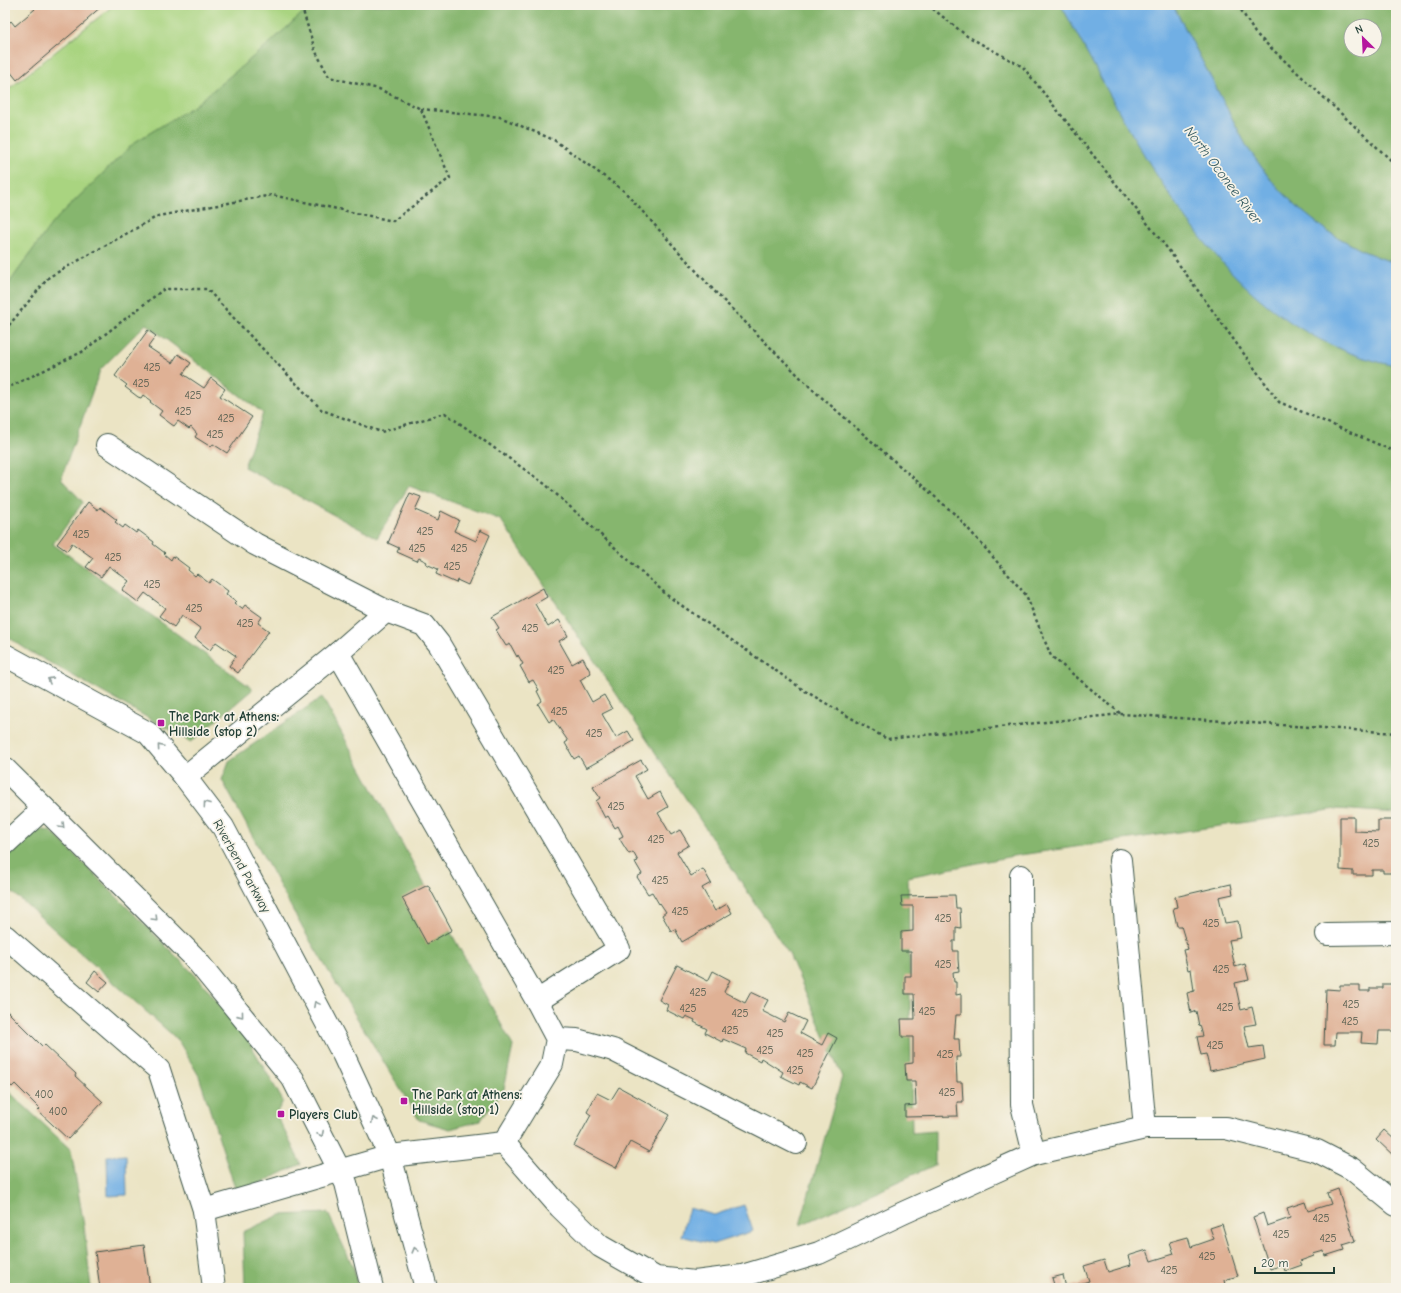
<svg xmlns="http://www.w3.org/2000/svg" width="1401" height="1293" font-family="'Comic Neue',sans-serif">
<rect width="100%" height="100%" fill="#f7f3e8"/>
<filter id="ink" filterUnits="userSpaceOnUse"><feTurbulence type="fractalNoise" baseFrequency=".025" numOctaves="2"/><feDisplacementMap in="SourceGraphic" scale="8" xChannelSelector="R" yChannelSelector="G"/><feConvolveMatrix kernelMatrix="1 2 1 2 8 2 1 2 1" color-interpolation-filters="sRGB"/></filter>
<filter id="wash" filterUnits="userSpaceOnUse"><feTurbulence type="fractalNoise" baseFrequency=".012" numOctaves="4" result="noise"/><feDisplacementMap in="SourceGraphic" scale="16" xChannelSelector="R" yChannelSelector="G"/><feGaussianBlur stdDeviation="0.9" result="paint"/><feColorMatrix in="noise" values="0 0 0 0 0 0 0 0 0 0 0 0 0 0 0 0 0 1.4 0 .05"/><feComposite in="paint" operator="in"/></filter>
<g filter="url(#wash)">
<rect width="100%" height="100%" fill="#ebe4c4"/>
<!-- green -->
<polygon fill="#a9d480" stroke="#64885a" points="114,5 311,5 271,42 194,106 135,142 52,223 5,289 5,92"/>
<!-- forest -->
<g fill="#86b66e" stroke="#527a51" fill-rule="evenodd">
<path d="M311 5H1061C1140 147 1219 330 1396 366V813L1337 809 1013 856 908 877 912 1133 935 1131V1165L800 1225 842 1077 789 954 501 520 409 486 377 538 244 467 263 413 146 324 100 370 61 479 83 502 53 544 253 689 191 742 29 651 5 635V289L52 223 135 142 194 106 271 42Z"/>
<path d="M1173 5H1396V264L1363 251 1328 232 1297 207 1270 179 1247 147ZM1351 26H1375V50H1351Z"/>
<polygon points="322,697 513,1046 504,1089 480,1121 450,1129 419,1120 303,929 222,780 229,761"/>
<polygon points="37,829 51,831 200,980 248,1040 283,1101 276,1114 301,1164 237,1194 199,1076 178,1040 9,889 5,891 5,855 26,834"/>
<polygon points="5,1088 71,1150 84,1226 91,1288 5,1288"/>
<polygon points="328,1213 354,1269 358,1288 245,1288 243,1232 280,1215"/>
</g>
<!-- water -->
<g fill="#71afe4" stroke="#48768c">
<path d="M1061 5H1173L1247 147 1270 179 1297 207 1328 232 1363 251 1396 264V366C1219 331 1140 147 1061 5Z"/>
<polygon points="126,1155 127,1195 108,1196 107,1156"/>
<polygon points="744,1205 753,1231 713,1244 681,1236 689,1208 714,1215"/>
</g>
<g id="blocks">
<!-- building -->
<g fill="#dfb195">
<polygon points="31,5 103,5 87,19 88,20 17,80 5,65 5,27 11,21 15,26 35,9"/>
<polygon points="148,330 156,336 148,347 172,363 178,354 191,363 183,374 204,388 211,378 225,389 220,396 252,417 227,453 213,444 211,447 195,437 197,434 191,427 189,429 178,421 174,426 171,424 159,415 162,411 150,402 151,401 143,395 141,398 138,397 125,387 127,385 115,376"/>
<polygon points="410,493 421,497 415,510 438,520 441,511 459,520 454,531 476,541 480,530 490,535 468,585 457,580 456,583 436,574 438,569 426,564 427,562 419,558 417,561 397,552 399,548 388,543"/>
<polygon points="88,502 98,510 100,507 117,520 115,522 123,528 125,525 136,533 138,530 154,542 153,544 165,553 164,554 171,560 173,556 189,568 188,570 195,576 197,574 209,583 212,579 228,591 226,594 236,601 234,603 242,609 245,605 262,617 258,623 269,631 238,673 229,666 236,656 216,642 210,650 195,638 201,629 182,615 174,627 159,616 165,608 145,593 138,602 122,590 129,581 109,566 101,577 86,567 93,558 72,543 67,551 57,544"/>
<polygon points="543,588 547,597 535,604 548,627 559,620 568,636 559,641 572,664 583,658 591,673 580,680 592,702 604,695 612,709 602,714 616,738 628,731 634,741 586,768 579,756 574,759 565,743 568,741 553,719 549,722 538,704 542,701 537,691 539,690 533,680 529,682 520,666 523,664 518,655 517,657 510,644 506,646 496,630 499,628 492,617"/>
<polygon points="641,760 647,769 635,776 648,799 660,792 668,807 658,813 671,835 680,830 689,845 677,852 691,876 703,869 711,883 702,888 715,911 727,904 732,913 682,942 675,929 671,931 662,915 666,912 660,903 659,904 652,892 648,894 637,877 642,874 635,862 638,861 633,852 629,854 619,838 623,836 618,826 615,828 608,816 605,818 596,801 600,798 593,787"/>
<polygon points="1340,817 1354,817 1354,831 1378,832 1378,820 1396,820 1396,873 1383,873 1383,870 1372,870 1372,875 1353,875 1353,871 1340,870"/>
<polygon points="1231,884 1233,894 1219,897 1225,923 1238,921 1241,938 1229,940 1235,967 1245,964 1249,980 1235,983 1241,1010 1252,1007 1256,1024 1244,1026 1249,1048 1263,1046 1265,1059 1210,1071 1206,1054 1201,1055 1197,1037 1203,1036 1200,1025 1199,1026 1196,1011 1191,1013 1187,993 1194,991 1191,969 1188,970 1183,950 1188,949 1181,926 1177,926 1173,908 1177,907 1175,897"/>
<polygon points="428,885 452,930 427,944 402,898"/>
<polygon points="955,895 956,908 960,908 961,928 956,927 956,941 953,941 953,951 958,951 958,959 959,971 953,972 954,982 956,982 956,995 961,994 961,1015 956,1015 954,1039 959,1039 960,1057 956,1057 957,1082 962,1082 963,1102 957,1102 958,1116 905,1117 905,1106 916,1105 915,1081 906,1081 905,1064 913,1063 913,1037 902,1037 901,1019 915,1019 914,994 905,994 905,976 911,976 911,951 901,951 901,932 913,931 913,906 902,906 901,896"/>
<polygon points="677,965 708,981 713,971 730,980 724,992 745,1003 751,992 768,1000 762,1011 784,1022 789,1013 806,1021 800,1033 822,1045 828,1033 837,1038 812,1088 800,1082 799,1085 781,1076 783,1072 761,1058 760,1061 745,1053 746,1049 723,1039 722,1042 705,1033 707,1029 694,1022 695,1020 686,1016 684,1019 666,1010 668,1005 659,1000"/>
<polygon points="95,971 108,982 99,992 87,982"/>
<polygon points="1383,984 1396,984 1396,1031 1379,1031 1378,1044 1361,1043 1362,1032 1336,1032 1335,1045 1324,1045 1326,989 1340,990 1340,985 1360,985 1360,991 1370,991 1370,988 1383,988"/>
<polygon points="5,1009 43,1047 45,1045 76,1074 75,1076 103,1102 68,1139 38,1111 40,1109 15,1084 12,1087 5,1080"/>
<polygon points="619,1087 670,1115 649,1152 630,1142 616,1168 574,1146 591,1115 587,1112 597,1093 611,1100"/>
<polygon points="1384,1130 1396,1141 1396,1158 1376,1139"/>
<polygon points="1338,1189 1355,1241 1342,1245 1344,1250 1325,1256 1324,1251 1313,1254 1314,1256 1300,1261 1302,1265 1285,1271 1283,1265 1270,1269 1253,1217 1263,1213 1267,1226 1290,1218 1287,1208 1305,1202 1308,1211 1331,1204 1327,1193"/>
<polygon points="1222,1224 1238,1276 1224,1280 1225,1285 1215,1288 1055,1288 1052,1278 1063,1275 1066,1288 1089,1281 1084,1266 1104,1260 1108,1272 1131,1265 1128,1256 1147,1250 1151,1261 1174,1254 1170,1242 1188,1237 1191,1247 1214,1239 1210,1228"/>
<polygon points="144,1245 150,1288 100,1288 95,1252"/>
</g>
</g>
</g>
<g filter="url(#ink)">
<use href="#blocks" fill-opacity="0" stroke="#3e564a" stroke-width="1"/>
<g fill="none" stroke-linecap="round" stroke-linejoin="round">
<defs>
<g id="minor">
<polyline points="107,445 255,544 386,611 338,653 185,777"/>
<polyline points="386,611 424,625 439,644 619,949 537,1001"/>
<polyline points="5,655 148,733 185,777 223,827 343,1054 390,1156 426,1288"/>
<polyline points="5,769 193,956 293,1079 346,1183 372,1288"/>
<polyline points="5,844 44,808"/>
<polyline points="1120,860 1145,1128"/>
<polyline points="1327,934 1396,933"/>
<polyline points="5,936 159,1070 204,1210 390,1156 504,1143 552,1064 557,1039 537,1001 338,653"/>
<polyline points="557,1039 577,1040 613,1050 796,1143"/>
<polyline points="504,1143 560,1207 600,1246 656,1278 695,1282 742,1276 819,1253 903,1213 1034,1154 1022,1105 1021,876"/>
<polyline points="1034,1154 1145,1128 1226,1128 1317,1151 1352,1169 1396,1205"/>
<polyline points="204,1210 214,1288"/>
</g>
</defs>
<!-- minor casing -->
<use href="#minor" stroke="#3e564a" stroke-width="24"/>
<!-- path -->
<g stroke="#3e564a" stroke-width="2.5" stroke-dasharray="3 3" stroke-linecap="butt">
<polyline points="928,5 967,36 1023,67 1167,248 1279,402 1396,452"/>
<polyline points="1238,5 1255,33 1396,165"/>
<polyline points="421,109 500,117 554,140 624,191 718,295 812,389 958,517 1026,595 1051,656 1121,714"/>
<polyline points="5,330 49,277 158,216 272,195 393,221 450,178 421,109 379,89 329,77 315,50 303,11 303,5"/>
<polyline points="5,389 82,352 164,289 207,289 256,342 322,410 381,432 445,413 545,484 668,596 805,691 887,739 1121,714 1396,733"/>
</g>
<!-- minor -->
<use href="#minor" stroke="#fff" stroke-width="22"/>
</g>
<!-- one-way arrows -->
<defs><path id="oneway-chevron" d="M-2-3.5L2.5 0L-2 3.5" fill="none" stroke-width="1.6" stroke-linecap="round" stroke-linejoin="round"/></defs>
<g stroke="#8f9e9a">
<use href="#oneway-chevron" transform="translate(50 680) rotate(-151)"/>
<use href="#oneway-chevron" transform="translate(160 747) rotate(-131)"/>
<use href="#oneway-chevron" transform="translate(206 804) rotate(-126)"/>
<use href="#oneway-chevron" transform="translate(62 826) rotate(45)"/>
<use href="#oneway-chevron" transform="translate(155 918) rotate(45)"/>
<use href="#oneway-chevron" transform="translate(316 1004) rotate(-118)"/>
<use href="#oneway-chevron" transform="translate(241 1015) rotate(51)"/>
<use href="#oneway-chevron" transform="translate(374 1120) rotate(-115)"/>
<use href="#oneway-chevron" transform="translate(321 1134) rotate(63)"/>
<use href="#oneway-chevron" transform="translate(415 1250) rotate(-105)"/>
</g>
</g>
<!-- markers -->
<g fill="#b5179e" stroke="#f7f3e8" stroke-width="1.5">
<rect x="157" y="719" width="8" height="8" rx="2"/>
<rect x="400" y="1097" width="8" height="8" rx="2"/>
<rect x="277" y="1110" width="8" height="8" rx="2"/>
</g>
<g text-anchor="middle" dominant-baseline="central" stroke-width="3.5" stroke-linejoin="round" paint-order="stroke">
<!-- number labels -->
<g font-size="11" fill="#4f5a4c">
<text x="152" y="367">425</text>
<text x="141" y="383">425</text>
<text x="193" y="395">425</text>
<text x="183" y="411">425</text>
<text x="226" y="418">425</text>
<text x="215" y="434">425</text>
<text x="425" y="531">425</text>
<text x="81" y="534">425</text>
<text x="417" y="548">425</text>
<text x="459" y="548">425</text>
<text x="113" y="557">425</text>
<text x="452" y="566">425</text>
<text x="152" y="584">425</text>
<text x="194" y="608">425</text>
<text x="245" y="623">425</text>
<text x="530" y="628">425</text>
<text x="556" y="670">425</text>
<text x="559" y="711">425</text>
<text x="594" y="733">425</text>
<text x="616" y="806">425</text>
<text x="656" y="839">425</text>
<text x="1371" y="843">425</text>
<text x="660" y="880">425</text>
<text x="680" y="911">425</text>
<text x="943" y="918">425</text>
<text x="1211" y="923">425</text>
<text x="943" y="964">425</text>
<text x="1221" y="969">425</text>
<text x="698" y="992">425</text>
<text x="1351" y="1004">425</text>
<text x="1225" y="1007">425</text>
<text x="688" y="1008">425</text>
<text x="927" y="1011">425</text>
<text x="740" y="1013">425</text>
<text x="1350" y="1021">425</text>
<text x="730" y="1030">425</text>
<text x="775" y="1033">425</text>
<text x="1215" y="1045">425</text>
<text x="765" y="1050">425</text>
<text x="805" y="1053">425</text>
<text x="945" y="1054">425</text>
<text x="795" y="1070">425</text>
<text x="947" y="1092">425</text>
<text x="44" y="1094">400</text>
<text x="58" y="1111">400</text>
<text x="1321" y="1218">425</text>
<text x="1281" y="1234">425</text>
<text x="1328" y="1238">425</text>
<text x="1207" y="1256">425</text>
<text x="1169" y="1270">425</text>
</g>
<!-- poi labels -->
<g font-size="13" font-weight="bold" fill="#1f3d34" stroke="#f7f3e8" text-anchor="start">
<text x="169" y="716">The Park at Athens:<tspan x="169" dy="15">Hillside (stop 2)</tspan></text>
<text x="412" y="1094">The Park at Athens:<tspan x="412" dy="15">Hillside (stop 1)</tspan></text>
<text x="289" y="1114">Players Club</text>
</g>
<!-- street labels -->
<g font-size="13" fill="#1f3d34" stroke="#f7f3e8">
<text transform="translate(242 866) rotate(61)">Riverbend Parkway</text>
</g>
<!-- water labels -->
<g font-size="14" font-style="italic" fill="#345a60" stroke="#f7f3e8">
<text transform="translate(1223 175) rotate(53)">North Oconee River</text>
</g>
</g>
<!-- margin -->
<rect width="1401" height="1293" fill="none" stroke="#f7f3e8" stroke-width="20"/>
<!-- north arrow -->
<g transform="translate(1363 38) rotate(336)"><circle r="19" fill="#f7f3e8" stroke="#a1aaa0"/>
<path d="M0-3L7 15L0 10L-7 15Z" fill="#b5179e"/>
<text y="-6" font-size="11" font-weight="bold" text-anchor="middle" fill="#1f3d34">N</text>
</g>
<!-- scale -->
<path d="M1255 1267v6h79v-6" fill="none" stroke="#1f3d34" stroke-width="2"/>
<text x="1261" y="1267" font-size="12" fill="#1f3d34" stroke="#f7f3e8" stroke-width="3" paint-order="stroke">20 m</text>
</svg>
